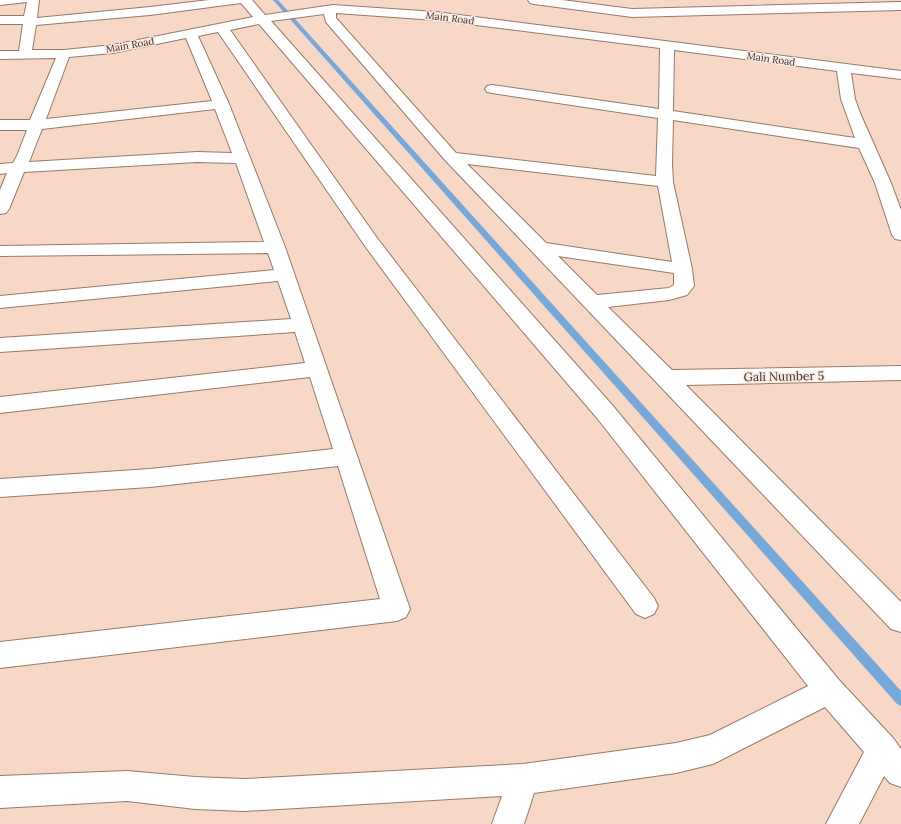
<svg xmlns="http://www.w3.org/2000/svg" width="901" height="824" font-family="Lora,serif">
<rect width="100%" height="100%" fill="#f7d7c5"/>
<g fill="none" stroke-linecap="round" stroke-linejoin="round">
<!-- stream -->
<polygon fill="#76a8da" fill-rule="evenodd" points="273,0 278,0 901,691 901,706 897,704"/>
<defs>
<g id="minor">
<path d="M0 0H39L37 18 150 7 209 0H252L265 15 333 5 436 12 901 71V79L851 73 855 99 860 113 891 183 901 210V240L895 239 892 235 875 183 859 148 673 120 672 164 673 182 692 269 694 286 687 295 669 300 608 307 672 370 901 366V380L686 385 901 602V632L891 629 445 160 326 22 324 14 271 21 613 406 839 680 893 738 901 749V787L890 783 884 776 859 824H826L864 752 825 707 713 764 676 773 534 793 524 824H492L502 796 245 811 195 809 127 801 0 808V776L127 771 195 777 245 779 523 764 676 743 710 735 808 686 597 418 259 24 230 30 377 238 654 598 658 606 654 614 645 618 636 614 365 246 218 32 198 36 229 104 285 247 410 609 406 617 397 621 0 668V642L380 599 338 466 150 487 0 497V479L150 469 333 449 310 377 0 413V397L305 363 295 332 0 352V338L291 319 278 281 0 308V296L274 270 268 253 0 256V246L264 242 236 163 197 162 24 172 9 209 6 213 0 214V190L7 173 0 174V164L13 163 17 156 27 130H0V120H30L56 58 0 59V51H19L23 24H0V16H24L27 2 0 5ZM241 3 253 17 113 45 64 50H32L36 25 150 15ZM336 13 436 20 660 48 659 109 492 85 487 86 485 89 487 92 492 93 658 118 656 176 456 153 336 18ZM186 38 212 101 46 119 69 57 113 53ZM674 50 837 71 841 99 855 138 673 111ZM215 109 232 153 197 152 29 162 42 129ZM467 164 658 186 672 262 546 243ZM558 256 674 273V285L669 288 597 295Z"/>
<polygon points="528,0 562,0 632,9 901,2 901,10 632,17 534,4 530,3"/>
</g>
</defs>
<!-- minor casing -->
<use href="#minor" stroke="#977a6a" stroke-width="2"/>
<!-- minor -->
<use href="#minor" fill="#fff" fill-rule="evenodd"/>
</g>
<g text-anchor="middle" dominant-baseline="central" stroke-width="3" stroke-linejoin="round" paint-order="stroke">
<!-- far-street labels -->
<g font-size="10" fill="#3c3029" stroke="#fbe7dd">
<text transform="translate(450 18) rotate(7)">Main Road</text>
<text transform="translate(130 45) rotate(-10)">Main Road</text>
<text transform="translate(771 59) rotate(8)">Main Road</text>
</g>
<!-- street labels -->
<g font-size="12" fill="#3c3029" stroke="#fbe7dd">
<text transform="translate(784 376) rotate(-1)">Gali Number 5</text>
</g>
</g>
</svg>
